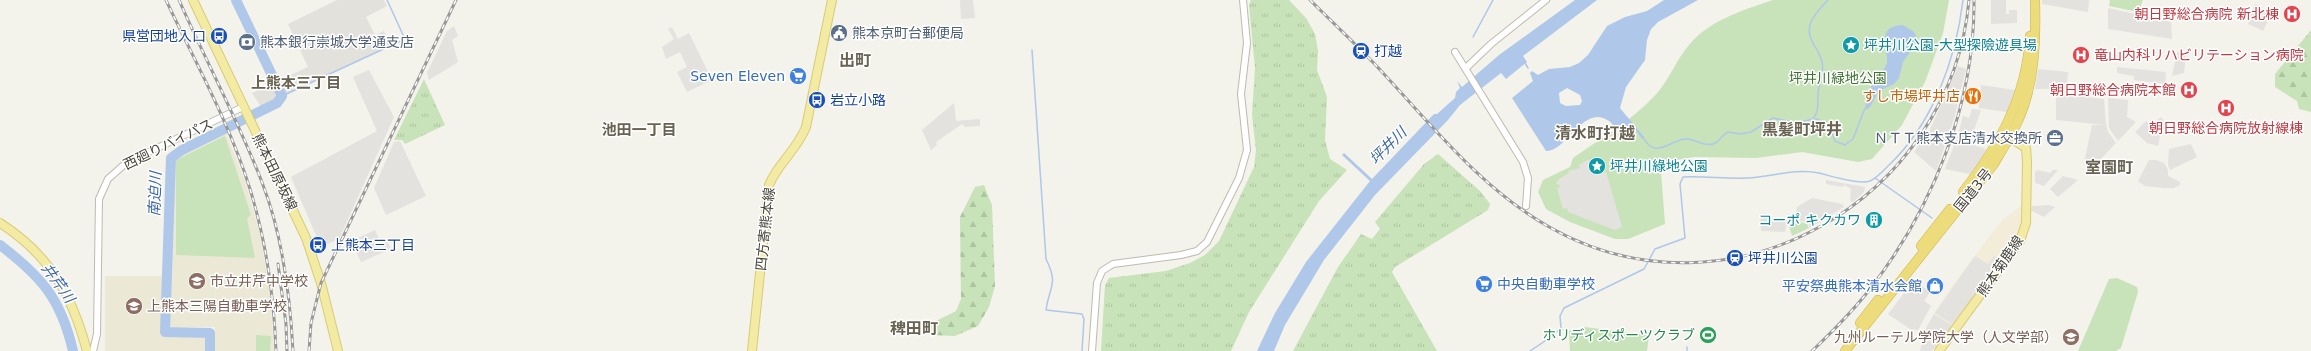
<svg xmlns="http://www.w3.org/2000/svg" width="2311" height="351" font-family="'DejaVu Sans','Noto Sans JP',sans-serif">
<defs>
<pattern id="grass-tufts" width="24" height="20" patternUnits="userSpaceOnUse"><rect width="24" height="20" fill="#c8e3b9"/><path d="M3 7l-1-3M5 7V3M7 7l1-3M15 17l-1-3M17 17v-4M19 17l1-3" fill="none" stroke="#adc4a0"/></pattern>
<pattern id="forest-firs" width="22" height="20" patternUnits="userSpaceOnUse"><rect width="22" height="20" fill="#c8e3b9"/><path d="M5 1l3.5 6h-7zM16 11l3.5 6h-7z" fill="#adc4a0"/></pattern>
</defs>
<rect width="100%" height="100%" fill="#f3f2eb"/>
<!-- commercial -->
<polygon fill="#f2ecd9" points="2021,206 2022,224 2016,241 1953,325 1934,313 1952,286 2002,220"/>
<!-- industrial -->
<polygon fill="#e3e1dc" points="337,0 384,0 387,6 366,17 375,35 384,31 391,45 316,80 283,97 277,105 264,111 252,93 308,67 288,24"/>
<!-- education -->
<g fill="#ebe9d6">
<polygon points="226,133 245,181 260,233 270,294 274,351 214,351 215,327 171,327 169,324 175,156"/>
<polygon points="105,276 163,276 161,335 207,338 207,351 105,351"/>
</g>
<!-- grass -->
<g fill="url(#grass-tufts)">
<polygon points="1251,0 1289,0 1306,18 1315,34 1318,51 1317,70 1327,97 1325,140 1330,159 1347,170 1319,201 1249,312 1231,351 1101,351 1105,285 1109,278 1166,271 1190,263 1205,255 1219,241 1254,167 1256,150 1252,115 1255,68 1249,5"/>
<polygon points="424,79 445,125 405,144 402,140 394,140"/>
<polygon points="1438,154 1480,191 1490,204 1488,210 1395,267 1392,272 1437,351 1293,351 1338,267 1361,234 1372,239 1380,229 1375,222 1424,164"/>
</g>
<!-- forest -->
<g fill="url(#forest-firs)">
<polygon points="2311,30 2311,112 2299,109 2297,101 2275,87 2275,74"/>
<polygon points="984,185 992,205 995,286 989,307 978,326 955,336 931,335 926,326 956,311 961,299 960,217 975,187"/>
</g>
<!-- park -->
<g fill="#c8e3b9">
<path d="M1773 0H1949L1943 33 1925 82 1902 125 1872 159 1858 162 1802 152 1756 158 1694 157 1670 161 1662 168 1661 172 1665 224 1628 239H1615L1570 222 1546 209 1538 192 1543 180 1570 167 1573 158C1600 139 1636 118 1658 92 1669 79 1675 63 1686 49 1706 21 1741 11 1773 0Z"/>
<polygon points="2110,0 2143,0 2138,12 2109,6"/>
<polygon points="225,136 251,215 247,218 255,258 176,255 176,160"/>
<polygon points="1791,219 1807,224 1809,228 1792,236 1789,226"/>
<polygon points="2117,278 2137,287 2138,292 2121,348 2116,351 2078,351 2109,279"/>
<polygon points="1585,327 1649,335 1647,351 1570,351 1569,331"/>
<polygon points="256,335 271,336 270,351 256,351"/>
</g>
<!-- parking -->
<g fill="#e3e2df">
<polygon points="960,0 973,0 975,18 961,19"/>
<polygon points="1991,0 2006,0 2006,14 2009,14 2009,10 2017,10 2017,23 1991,24"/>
<polygon points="2042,0 2089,0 2088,12 2042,4"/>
<polygon points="2255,4 2272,12 2263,31 2248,24"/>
<polygon points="2108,8 2171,22 2172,39 2108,29"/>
<polygon points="454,26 458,36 452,40 458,62 429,80 427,73 447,31"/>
<polygon points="672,27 678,39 689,33 712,80 687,92 677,72 687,67 680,52 666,59 662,47 674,39 668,29"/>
<polygon points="2177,52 2186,55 2184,73 2172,76"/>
<polygon points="1958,66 1966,69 1954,119 1936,171 1914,152 1930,130"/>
<polygon points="2117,67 2166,72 2165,84 2134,80 2134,76 2117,73"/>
<polygon points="2038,69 2068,72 2067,84 2103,90 2102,96 2053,89 2035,89"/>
<polygon points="369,70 394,117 339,239 321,247 291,177 377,131 353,77"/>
<polygon points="1981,85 2015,90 2007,112 1979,108"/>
<polygon points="2056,93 2104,99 2106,125 2056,120"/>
<polygon points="2108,98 2128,100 2127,117 2136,122 2118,141 2109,128"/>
<polygon points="954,103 956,121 980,119 980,126 965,127 962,124 936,142 937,145 931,150 922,130"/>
<polygon points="1972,109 1981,110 1970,142 1957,138 1963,116 1969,118"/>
<polygon points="2161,117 2168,126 2165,130 2161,130 2158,146 2147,143 2135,132 2146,121 2151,125"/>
<polygon points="2092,125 2106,125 2108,132 2116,143 2095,165 2084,163"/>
<polygon points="1956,140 1986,149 1983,156 1970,174 1945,169"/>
<polygon points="400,141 426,196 386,215 374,188 394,142"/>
<polygon points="2191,144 2197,157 2170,170 2168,165 2169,149"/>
<polygon points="1589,159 1590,163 1593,162 1593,173 1606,172 1622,227 1615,230 1568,212 1567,208 1563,209 1557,188 1561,187 1556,183 1559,179 1569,173 1568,171 1580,168 1579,165"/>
<polygon points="2149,160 2156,160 2164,163 2168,170 2168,176 2180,182 2180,185 2174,188 2164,188 2145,186 2138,181"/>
<polygon points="2038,170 2051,173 2052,170 2058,170 2044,186 2035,183 2035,172"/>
<polygon points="2063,176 2078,180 2058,197 2050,189"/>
<polygon points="1826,180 1865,187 1864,192 1853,202 1850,201 1851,189 1844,185 1843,187 1826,184"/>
<polygon points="1812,198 1842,204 1844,207 1810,228 1808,223 1795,219 1797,207"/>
<polygon points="2049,205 2055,207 2044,217 2030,210 2032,206"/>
<polygon points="1763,217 1788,219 1785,232 1761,231 1760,220"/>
<polygon points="375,230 380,241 386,238 391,249 361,262 351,241"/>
<polygon points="2002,255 2005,256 1952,324 1935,313 1975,256 1988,264 1994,256 1999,258"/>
<polygon points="1914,280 1930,292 1924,301 1931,306 1918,330 1910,329 1888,314"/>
<polygon points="1934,314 1952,325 1932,351 1920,351 1926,328"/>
</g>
<!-- water -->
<g fill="#afc7e9" fill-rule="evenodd">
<polygon points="1575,0 1597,0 1523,56 1527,62 1506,79 1501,73 1460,105 1448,120 1375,195 1324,260 1285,325 1274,351 1257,351 1275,313 1306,262 1370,181 1342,155 1344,153 1372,179 1434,114 1437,114 1455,98 1456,92 1460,88 1457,81 1462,87 1499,55"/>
<path d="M1664 0H1698L1658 22 1651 29 1647 40 1645 60 1626 87 1620 108 1644 137 1642 139 1633 126H1625L1617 130C1613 128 1613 123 1609 121 1583 103 1567 152 1546 151L1512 98 1533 81 1530 73 1532 71 1538 75 1549 69 1570 67 1579 63 1588 55 1607 26 1625 17 1647 11ZM1567 88 1580 95 1582 101 1580 105 1566 106 1560 103 1559 93Z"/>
<path d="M1903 25 1914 32 1917 38 1915 45 1903 62 1899 78 1894 84 1879 91 1870 107 1866 110 1865 95 1871 87 1873 75 1884 69 1887 63C1889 50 1874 26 1903 25Z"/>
</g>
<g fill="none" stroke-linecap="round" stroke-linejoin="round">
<!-- stream -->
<g stroke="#afc7e9" stroke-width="1.5">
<polyline points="1473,37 1493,0"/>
<path d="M1032 50 1046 259C1059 285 1049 286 1046 310L1082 314 1084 319 1082 351"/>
<polyline points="1525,63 1528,68"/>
<polyline points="282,96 403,40 404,37 387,0"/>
<path d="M1813 119C1827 119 1831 130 1835 141L1845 145 1853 139 1865 108"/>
<path d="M1643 137C1655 161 1671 139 1686 139 1696 139 1704 147 1713 144 1719 142 1722 135 1728 132L1740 134 1751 132 1773 118 1796 123 1813 119C1820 110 1817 103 1818 93 1819 82 1825 73 1822 62 1821 55 1816 49 1813 43 1802 25 1817 12 1828 0"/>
<polyline points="1875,178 1932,218"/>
<polyline points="1687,347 1687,351"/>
<path d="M1530 351 1548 339 1561 328 1560 316 1564 308 1644 269 1655 249 1685 238 1680 184 1683 177C1705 176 1726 179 1747 178 1772 177 1794 168 1819 173 1831 176 1859 185 1870 181 1877 178 1883 171 1888 166 1933 124 1956 59 1963 0"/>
</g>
<!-- river -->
<g stroke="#afc7e9" stroke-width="10">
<path d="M0 245C42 277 61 299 73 351"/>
<polyline points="210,351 210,333 165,332 171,158 182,150 277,103 282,96 236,0"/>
</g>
<defs>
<g id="minor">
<polyline points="1455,52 1523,162 1528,178 1526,206"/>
<polyline points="1466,68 1491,44 1546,0"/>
<polyline points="93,351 97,334 99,199 108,179 126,163 243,107"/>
<polyline points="1092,351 1097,283 1102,271 1113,264 1181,255 1197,251 1207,242 1239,178 1247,150 1241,94 1247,43 1243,0"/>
</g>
<g id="major">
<polyline points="193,0 306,238 321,283 338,351"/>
<path d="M0 223C50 255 72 295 87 351"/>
<path d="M752 351 769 185C778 163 797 150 806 127L832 0"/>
<polyline points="1939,351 2020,241 2026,223 2027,161 2026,148 2005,134"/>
</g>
<g id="highway">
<path d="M1963 192C1999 146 2027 96 2030 36"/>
<polyline points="1921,246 1950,209"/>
<polyline points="1860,323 1878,300"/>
<path d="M1845 351 1993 165C2001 152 2010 138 2017 123 2035 85 2036 41 2035 0"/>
</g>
</defs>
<!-- minor casing -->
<use href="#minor" stroke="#bebbae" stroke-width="8"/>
<!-- major casing -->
<use href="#major" stroke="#d7cb76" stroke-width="10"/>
<!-- highway casing -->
<use href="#highway" stroke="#ccb44c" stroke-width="10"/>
<!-- minor -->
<use href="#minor" stroke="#fff" stroke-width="6"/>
<!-- major -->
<use href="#major" stroke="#f3eba4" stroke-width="8"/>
<!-- highway -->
<use href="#highway" stroke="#eddc7c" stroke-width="9"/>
<defs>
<g id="rail">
<path d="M166 0C195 62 230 124 250 189 266 241 274 296 276 351"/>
<path d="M179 0C206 62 239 121 263 185 283 237 290 295 293 351"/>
<path d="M1310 0C1334 24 1360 48 1383 73 1435 129 1484 191 1551 228 1730 328 1951 200 1969 0"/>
<polyline points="278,264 286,324 287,351"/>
<polyline points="309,351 311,323 321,283 456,0"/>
<path d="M1812 351C1833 331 1853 311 1870 289 1933 208 1975 103 1974 0"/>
</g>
</defs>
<!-- rail casing -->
<use href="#rail" stroke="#989898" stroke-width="3"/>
<!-- rail -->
<use href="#rail" stroke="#fff" stroke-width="1.5" stroke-dasharray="4.5" stroke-linecap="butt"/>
</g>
<!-- icons -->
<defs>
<symbol id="hospital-disc" viewBox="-11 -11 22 22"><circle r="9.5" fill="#e0444e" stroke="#fff"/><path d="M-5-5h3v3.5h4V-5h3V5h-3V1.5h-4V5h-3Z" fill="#fff"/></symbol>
<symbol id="civic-disc" viewBox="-11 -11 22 22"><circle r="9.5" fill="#5c6f8a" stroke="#fff"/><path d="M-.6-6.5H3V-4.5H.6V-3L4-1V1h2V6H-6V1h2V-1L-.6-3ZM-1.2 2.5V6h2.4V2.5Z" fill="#fff"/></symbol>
<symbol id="bus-disc" viewBox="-11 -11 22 22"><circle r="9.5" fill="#1a4fb4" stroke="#fff"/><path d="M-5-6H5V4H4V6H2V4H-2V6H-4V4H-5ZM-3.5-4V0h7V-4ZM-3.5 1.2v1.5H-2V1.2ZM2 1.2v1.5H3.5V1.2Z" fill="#fff"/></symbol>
<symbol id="bank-disc" viewBox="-11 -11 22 22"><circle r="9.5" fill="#5c6f8a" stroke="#fff"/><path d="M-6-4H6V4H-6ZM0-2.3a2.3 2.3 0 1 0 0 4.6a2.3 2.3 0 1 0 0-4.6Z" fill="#fff"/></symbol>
<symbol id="sight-disc" viewBox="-11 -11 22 22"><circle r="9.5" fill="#0f9aa8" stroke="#fff"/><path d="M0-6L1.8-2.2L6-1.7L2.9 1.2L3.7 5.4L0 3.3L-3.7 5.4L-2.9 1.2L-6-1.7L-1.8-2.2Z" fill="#fff"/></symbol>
<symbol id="station-disc" viewBox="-11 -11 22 22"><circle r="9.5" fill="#1a4fb4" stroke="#fff"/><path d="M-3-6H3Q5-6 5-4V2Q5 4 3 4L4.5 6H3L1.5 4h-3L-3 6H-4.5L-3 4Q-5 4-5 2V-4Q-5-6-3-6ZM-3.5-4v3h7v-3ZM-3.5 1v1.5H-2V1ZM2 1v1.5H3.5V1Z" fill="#fff"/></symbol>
<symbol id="supermarket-disc" viewBox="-11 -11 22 22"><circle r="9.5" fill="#3f7fe0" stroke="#fff"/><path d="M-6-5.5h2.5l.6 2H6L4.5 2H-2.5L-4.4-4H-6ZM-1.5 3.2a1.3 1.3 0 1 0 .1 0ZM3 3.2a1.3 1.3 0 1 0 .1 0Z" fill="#fff"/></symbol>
<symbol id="restaurant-disc" viewBox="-11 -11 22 22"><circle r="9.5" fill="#e8710a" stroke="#fff"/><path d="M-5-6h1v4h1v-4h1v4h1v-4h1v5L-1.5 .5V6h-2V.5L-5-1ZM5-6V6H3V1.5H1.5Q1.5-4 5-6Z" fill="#fff"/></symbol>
<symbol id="office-disc" viewBox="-11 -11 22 22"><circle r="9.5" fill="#5c6f8a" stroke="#fff"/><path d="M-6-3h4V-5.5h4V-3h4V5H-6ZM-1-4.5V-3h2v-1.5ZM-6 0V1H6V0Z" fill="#fff"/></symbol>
<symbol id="building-disc" viewBox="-11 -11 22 22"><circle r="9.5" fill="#0f9aa8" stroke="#fff"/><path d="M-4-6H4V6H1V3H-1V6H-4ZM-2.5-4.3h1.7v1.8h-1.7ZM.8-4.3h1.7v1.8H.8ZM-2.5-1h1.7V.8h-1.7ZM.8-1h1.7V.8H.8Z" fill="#fff"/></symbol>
<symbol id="school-disc" viewBox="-11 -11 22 22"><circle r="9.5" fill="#8d6e63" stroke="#fff"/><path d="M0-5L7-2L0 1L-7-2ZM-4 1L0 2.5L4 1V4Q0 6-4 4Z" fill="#fff"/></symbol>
<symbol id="shop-disc" viewBox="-11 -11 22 22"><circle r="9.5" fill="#3f7fe0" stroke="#fff"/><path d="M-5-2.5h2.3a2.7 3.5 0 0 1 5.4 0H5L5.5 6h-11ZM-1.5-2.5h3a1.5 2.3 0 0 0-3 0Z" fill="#fff"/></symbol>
<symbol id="stadium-disc" viewBox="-11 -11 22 22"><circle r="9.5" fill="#2e9e5b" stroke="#fff"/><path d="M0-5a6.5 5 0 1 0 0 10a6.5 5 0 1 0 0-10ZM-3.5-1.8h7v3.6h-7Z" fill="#fff"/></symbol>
<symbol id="university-disc" viewBox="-11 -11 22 22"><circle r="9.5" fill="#8d6e63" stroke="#fff"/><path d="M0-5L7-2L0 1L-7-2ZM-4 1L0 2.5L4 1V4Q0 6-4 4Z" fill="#fff"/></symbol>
</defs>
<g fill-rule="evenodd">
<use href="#hospital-disc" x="2282" y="4" width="20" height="20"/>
<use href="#civic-disc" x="829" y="23" width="20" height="20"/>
<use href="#bus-disc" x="209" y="26" width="20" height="20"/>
<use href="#bank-disc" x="237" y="32" width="20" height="20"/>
<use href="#sight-disc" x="1841" y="35" width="20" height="20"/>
<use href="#station-disc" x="1351" y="41" width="20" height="20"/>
<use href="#hospital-disc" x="2071" y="45" width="20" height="20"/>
<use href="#supermarket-disc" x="788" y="66" width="20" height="20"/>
<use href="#hospital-disc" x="2179" y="80" width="20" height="20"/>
<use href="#restaurant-disc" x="1963" y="86" width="20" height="20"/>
<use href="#bus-disc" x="807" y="90" width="20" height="20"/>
<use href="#hospital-disc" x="2216" y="98" width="20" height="20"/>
<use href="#office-disc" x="2045" y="128" width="20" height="20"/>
<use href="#sight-disc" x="1587" y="156" width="20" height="20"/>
<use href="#building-disc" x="1864" y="210" width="20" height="20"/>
<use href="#bus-disc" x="308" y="235" width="20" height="20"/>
<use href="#station-disc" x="1725" y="248" width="20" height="20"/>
<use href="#school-disc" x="187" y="271" width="20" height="20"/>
<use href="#supermarket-disc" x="1474" y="274" width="20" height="20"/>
<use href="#shop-disc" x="1925" y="276" width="20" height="20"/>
<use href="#school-disc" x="124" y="296" width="20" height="20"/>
<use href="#stadium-disc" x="1698" y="325" width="20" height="20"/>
<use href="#university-disc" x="2061" y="327" width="20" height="20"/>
</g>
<g text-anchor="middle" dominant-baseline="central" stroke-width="3" stroke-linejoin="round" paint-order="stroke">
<!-- health labels -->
<g font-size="14" fill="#be3a42" stroke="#fff" text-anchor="end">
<text x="2279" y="14">朝日野総合病院 新北棟</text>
<text x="2094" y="55" text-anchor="start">竜山内科リハビリテーション病院</text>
<text x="2176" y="90">朝日野総合病院本館</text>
<text x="2226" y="128" text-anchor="middle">朝日野総合病院放射線棟</text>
</g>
<!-- service labels -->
<g font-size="14" fill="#4e5e75" stroke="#fff" text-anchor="start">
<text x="852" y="33">熊本京町台郵便局</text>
<text x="260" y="42">熊本銀行崇城大学通支店</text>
<text x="2042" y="138" text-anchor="end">ＮＴＴ熊本支店清水交換所</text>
</g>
<!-- transit labels -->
<g font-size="14" fill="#164399" stroke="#fff" text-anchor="start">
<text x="206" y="36" text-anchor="end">県営団地入口</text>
<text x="1374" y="51">打越</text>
<text x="830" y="100">岩立小路</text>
<text x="331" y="245">上熊本三丁目</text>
<text x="1748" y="258">坪井川公園</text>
</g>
<!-- culture labels -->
<g font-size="14" fill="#0d838f" stroke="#fff" text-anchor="start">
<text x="1864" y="45">坪井川公園-大型探險遊具場</text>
<text x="1610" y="166">坪井川綠地公園</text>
<text x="1861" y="220" text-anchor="end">コーポ キクカワ</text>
</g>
<!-- shop labels -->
<g font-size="14" fill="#366cbe" stroke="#fff" text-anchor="end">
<text x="785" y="76">Seven Eleven</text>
<text x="1497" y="284" text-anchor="start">中央自動車学校</text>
<text x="1922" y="286">平安祭典熊本清水会館</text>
</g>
<!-- park labels -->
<g font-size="14" fill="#407233" stroke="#fff">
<text x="1838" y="78">坪井川緑地公園</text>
</g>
<!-- food labels -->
<g font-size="14" fill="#c56008" stroke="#fff" text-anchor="end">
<text x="1960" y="96">すし市場坪井店</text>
</g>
<!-- street labels -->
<g font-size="14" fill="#474439" stroke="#fff">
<text transform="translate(168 144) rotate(-26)">西廻りバイパス</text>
<text transform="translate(275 172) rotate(64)">熊本田原坂線</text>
<text transform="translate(1973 190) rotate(-51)">国道3号</text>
<text transform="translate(765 229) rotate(-84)">四方寄熊本線</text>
<text transform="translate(2000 266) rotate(-56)">熊本菊鹿線</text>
</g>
<!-- education labels -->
<g font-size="14" fill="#785e54" stroke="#fff" text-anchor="start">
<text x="210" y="281">市立井芹中学校</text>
<text x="147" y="306">上熊本三陽自動車学校</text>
<text x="2058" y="337" text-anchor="end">九州ルーテル学院大学（人文学部）</text>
</g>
<!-- leisure labels -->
<g font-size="14" fill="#27864d" stroke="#fff" text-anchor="end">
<text x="1695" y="335">ホリディスポーツクラブ</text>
</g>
<!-- neighbourhood labels -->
<g font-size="15" font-weight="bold" fill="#686352" stroke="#fff">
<text x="296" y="83">上熊本三丁目</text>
<text x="639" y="130">池田一丁目</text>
</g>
<!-- water labels -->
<g font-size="15" font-style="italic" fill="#3e68a7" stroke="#fff">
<text transform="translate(1388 146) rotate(-45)">坪井川</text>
<text transform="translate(155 194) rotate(-88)">南迫川</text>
<text transform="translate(58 283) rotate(54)">井芹川</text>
</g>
<!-- quarter labels -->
<g font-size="16" font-weight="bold" fill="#686352" stroke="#fff">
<text x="855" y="60">出町</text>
<text x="1802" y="129">黒髪町坪井</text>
<text x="1595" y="133">清水町打越</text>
<text x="2109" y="167">室園町</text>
<text x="914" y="328">稗田町</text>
</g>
</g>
</svg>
